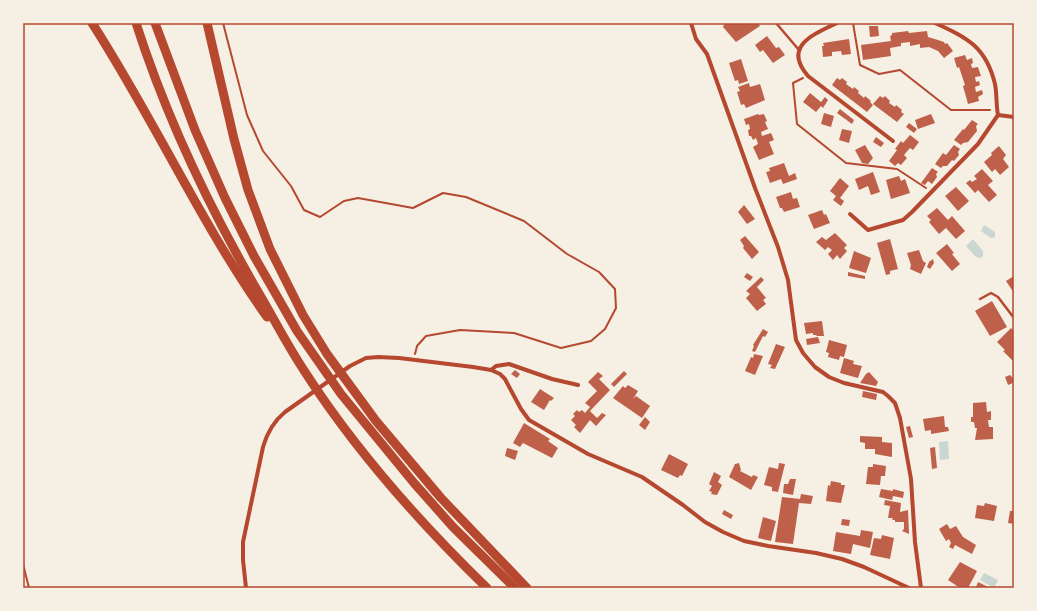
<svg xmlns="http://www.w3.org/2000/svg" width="1037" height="611" font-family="Signika,sans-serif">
<rect width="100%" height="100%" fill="#f6efe4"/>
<!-- water -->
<g fill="#c9d6d2">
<polygon points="984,225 995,232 995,237 991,238 981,231"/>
<polygon points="973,239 983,251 983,256 981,258 976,257 966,246"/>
<polygon points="948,441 949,459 940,460 939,442"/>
<polygon points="984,573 998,580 994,588 980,580"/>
</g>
<!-- building -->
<g fill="#bf614a">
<polygon points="725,23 758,23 760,26 736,42 723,27"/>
<polygon points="869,26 878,26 879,36 870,37"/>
<polygon points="908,31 909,33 927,31 928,37 938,40 944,42 945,44 947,43 953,51 944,58 938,51 929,47 920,48 920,44 910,46 910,42 901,43 901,46 890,48 891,56 863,60 861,45 891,41 890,36 892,35 892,33"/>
<polygon points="767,36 776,48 779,47 785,55 773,63 763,50 760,52 755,45"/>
<polygon points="849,39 851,54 842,55 841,51 832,52 832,56 823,57 822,46 824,46 823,43"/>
<polygon points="965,55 967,60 972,58 973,63 971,64 972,68 978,67 981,76 975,77 976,82 979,81 980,85 975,87 976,92 982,90 983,94 978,97 979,101 968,104 963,86 965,85 959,67 957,68 954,58"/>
<polygon points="741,59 748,81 739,84 738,80 735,81 729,63"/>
<polygon points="837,78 840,80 842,78 847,82 846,84 853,89 854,87 859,91 858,93 864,98 865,96 871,101 870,102 873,105 867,112 832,85"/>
<polygon points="749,83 750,87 760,84 765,100 746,108 744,104 741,105 737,92 740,91 738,87"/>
<polygon points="810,93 821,102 825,97 828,100 823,108 821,106 816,112 803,102"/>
<polygon points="880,96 883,98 885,96 890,101 889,103 895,107 896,105 902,110 901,112 904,114 897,122 873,104"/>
<polygon points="840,109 854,120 852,124 837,113"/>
<polygon points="824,113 834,116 831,127 821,124"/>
<polygon points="758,114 759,115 764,114 767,121 765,122 768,129 761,132 762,136 771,133 774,140 769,142 774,154 759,160 753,147 758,144 756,138 753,140 751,136 749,136 748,130 750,129 749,124 746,125 744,119"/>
<polygon points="931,114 935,123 918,129 915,120"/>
<polygon points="972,120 978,124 976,126 977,131 968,142 963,143 961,145 954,140 963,129 964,130"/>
<polygon points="909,123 917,129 914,133 906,127"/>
<polygon points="842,129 852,131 849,143 839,140"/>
<polygon points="910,135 919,142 913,150 910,148 904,155 907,158 901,165 898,163 895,166 889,161 897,150 895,149 901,141 903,143"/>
<polygon points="876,137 884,143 881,147 873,142"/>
<polygon points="865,145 873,158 868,164 862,163 855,150"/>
<polygon points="954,145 960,149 958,152 959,155 954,161 952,160 947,166 943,166 941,168 935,164 943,153 946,155"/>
<polygon points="999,146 1006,155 1003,159 1009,167 1000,175 995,169 992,172 984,162 992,155 991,153"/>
<polygon points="784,163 789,176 795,173 797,179 783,184 781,179 770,183 766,172 770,171 769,168"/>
<polygon points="932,168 938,172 936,174 937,177 932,184 928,181 925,185 921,183"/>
<polygon points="982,169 993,181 988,185 997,195 989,202 978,190 975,193 966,183 970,180 972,182 977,179 974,176"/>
<polygon points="873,172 880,192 871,195 868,186 859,190 855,179"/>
<polygon points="899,176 901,181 905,179 910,193 891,199 886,180"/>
<polygon points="840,178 849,186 840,198 844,201 841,206 833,200 836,196 830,191"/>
<polygon points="956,187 969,201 958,211 945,196"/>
<polygon points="791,192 793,199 797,198 800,207 784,212 782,208 780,208 776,197"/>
<polygon points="744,205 755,219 747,224 738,212"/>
<polygon points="937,208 948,220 952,216 965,231 956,239 946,228 939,234 929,222 931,220 927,216"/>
<polygon points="822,210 824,215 826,214 830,223 814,229 808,215"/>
<polygon points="835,233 847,245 844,248 847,251 840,259 837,255 833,260 828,254 832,250 828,247 825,250 816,242 822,237 826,240"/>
<polygon points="745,236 759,252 752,259 743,248 744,246 740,240"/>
<polygon points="890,239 898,269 890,271 890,274 886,275 877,243"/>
<polygon points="947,244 954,253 952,254 960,264 952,271 936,253"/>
<polygon points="919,250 923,261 926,263 921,274 910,269 911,265 907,253"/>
<polygon points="854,251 871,258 866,273 849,268"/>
<polygon points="933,259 934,263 930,269 927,267 929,262"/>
<polygon points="848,272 865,276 865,279 848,276"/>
<polygon points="747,273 753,277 750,281 744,277"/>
<polygon points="1014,276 1014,293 1006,281"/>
<polygon points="761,277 764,280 757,287 766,298 763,300 766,304 757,311 746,298 750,294 746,291"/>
<polygon points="992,301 1007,327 990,336 975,311"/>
<polygon points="822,321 824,336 817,336 816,335 813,335 813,333 806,334 804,323"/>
<polygon points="1011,328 1014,331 1014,362 1003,351 1005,350 997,342"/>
<polygon points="763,329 768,332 765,337 763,336 755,352 752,351 754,346 753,345"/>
<polygon points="818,337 820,343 807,345 806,339"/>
<polygon points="829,340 847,345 844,357 840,356 839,360 828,357 829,353 826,352"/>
<polygon points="776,344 785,347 775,369 770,368 772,365 768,364"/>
<polygon points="754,354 763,356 755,375 745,371 751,357 753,358"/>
<polygon points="844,358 854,361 853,364 862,366 858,378 840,373"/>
<polygon points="515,370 520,374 517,378 511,374"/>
<polygon points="624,371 627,374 614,387 611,384"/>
<polygon points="598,372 603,376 599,379 610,390 590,411 597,418 602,413 606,415 596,426 590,420 580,433 574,427 576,425 571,420 575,416 573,414 577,410 579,412 582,410 585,413 590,407 585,403 597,391 588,382"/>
<polygon points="869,372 878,382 876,386 860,383 866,374"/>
<polygon points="1010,375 1013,378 1013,383 1008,385 1005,377"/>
<polygon points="628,385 638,391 633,399 636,396 650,406 642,418 613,398 623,386 625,388"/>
<polygon points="540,389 554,398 551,401 550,400 544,410 531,402"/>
<polygon points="863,391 877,394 876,400 862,397"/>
<polygon points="986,402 987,412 991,411 991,420 988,420 989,427 993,427 993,439 975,440 977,428 975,428 974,422 971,422 971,417 973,417 973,403"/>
<polygon points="944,416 945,427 948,427 949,431 931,434 931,430 925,431 923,419"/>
<polygon points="645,417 650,422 645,430 639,425"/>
<polygon points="524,423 550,439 548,441 558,448 552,458 523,443 520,447 513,443"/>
<polygon points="910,426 913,437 909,438 906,427"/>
<polygon points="860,436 882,437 882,442 892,443 892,457 875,454 875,449 865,449 865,443 860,442"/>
<polygon points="935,447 937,468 932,469 930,448"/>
<polygon points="507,448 518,451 515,460 505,456"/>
<polygon points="669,454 688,464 682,476 680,475 678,478 661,470"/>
<polygon points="739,463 741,470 740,471 752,477 753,475 758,477 751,490 729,477 735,464"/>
<polygon points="779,463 785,464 778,492 772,491 772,487 764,485 769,467 778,469"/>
<polygon points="873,464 886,466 885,476 881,476 880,485 866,484 868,467 873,467"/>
<polygon points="714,472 721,476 718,482 722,485 717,495 711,494 712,492 709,491 712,486 709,484"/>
<polygon points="790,479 796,479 793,495 783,493 784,484 788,484"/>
<polygon points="831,481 841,483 841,485 845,485 841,503 826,501 828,485 830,486"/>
<polygon points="881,489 893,491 893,489 904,492 903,498 893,496 892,500 879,497"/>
<polygon points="801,494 813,496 811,504 799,503 793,544 775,542 782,497 800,499"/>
<polygon points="885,500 901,503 900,512 908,510 909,534 902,531 904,529 904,522 895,522 895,520 892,520 893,518 888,518 890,506 884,505"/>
<polygon points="985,503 997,506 994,521 975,518 977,505 984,506"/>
<polygon points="724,510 733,515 731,519 722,514"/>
<polygon points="1010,511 1014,511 1014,524 1008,523"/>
<polygon points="763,517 776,521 771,541 758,538"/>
<polygon points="842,519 850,520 849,526 841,525"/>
<polygon points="947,524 950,529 956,526 963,537 976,545 972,554 955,545 953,549 949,547 951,543 949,539 946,541 939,529"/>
<polygon points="861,530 873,532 870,548 853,544 851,554 833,551 836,532 860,536"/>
<polygon points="882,535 894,538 890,559 870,555 874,538 881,539"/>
<polygon points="960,562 977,571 968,588 960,588 948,580"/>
<polygon points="978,582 990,588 978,588 976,587"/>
</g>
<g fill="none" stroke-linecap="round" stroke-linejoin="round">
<!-- path -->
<g stroke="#b5482f" stroke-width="2">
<polyline points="223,23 247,115 263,151 291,186 304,210 320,217 344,201 358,198 413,208 443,193 466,197 524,221 567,254 599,272 615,289 616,308 605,329 591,341 561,348 514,333 460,330 426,336 417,346 415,354"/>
<polyline points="853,23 860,65 879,74 900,70 951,110 990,110"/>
<polyline points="803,78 793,83 797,124 846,163 897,169 926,188"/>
<polyline points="23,564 29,588"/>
</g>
<!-- service -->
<g stroke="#b5482f" stroke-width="2.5">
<polyline points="776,23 799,50"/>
<polyline points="980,299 991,293 998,297 1014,318"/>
</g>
<!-- minor -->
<g stroke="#b5482f" stroke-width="4">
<polyline points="691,23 696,39 707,54 755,188 778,247 788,280 796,340 803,353 815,367 829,377 844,383 883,392 888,396 895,403 900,418 911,479 915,542 921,588"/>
<path d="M837 23C814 34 782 46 808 76L893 141"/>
<path d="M935 23C968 38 986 47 995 84 997 94 996 105 998 115"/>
<polyline points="850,214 868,230 903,220 912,212 978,144 998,115 1014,117"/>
<polyline points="491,370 496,366 509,364 552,379 578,385"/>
<path d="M246 588 243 560V542L263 447C267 433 274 421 285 412L350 366 366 358 378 357 399 358 473 367 491 370 500 374 505 379 521 409 529 420 588 454 642 477 683 505 705 522 723 532 744 541 768 546 816 553 842 559 864 567 909 588"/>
</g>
<!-- motorway -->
<g stroke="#b5482f" stroke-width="9">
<path d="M92 23C154 119 201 224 267 317"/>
<path d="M136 23C166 117 208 205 257 290 273 317 287 345 305 372 356 451 419 522 487 588"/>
<polyline points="155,23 195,130 225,198 254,256 297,331 341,394 414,483 453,527 515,588"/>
<polyline points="207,23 234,139 248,190 270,249 303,315 327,354 376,421 441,498 527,588"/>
</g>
</g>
<!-- border -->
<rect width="1037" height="611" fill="none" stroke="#f6efe4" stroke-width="48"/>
<rect x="24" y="24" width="989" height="563" fill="none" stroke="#b5482f" stroke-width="1.5"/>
</svg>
